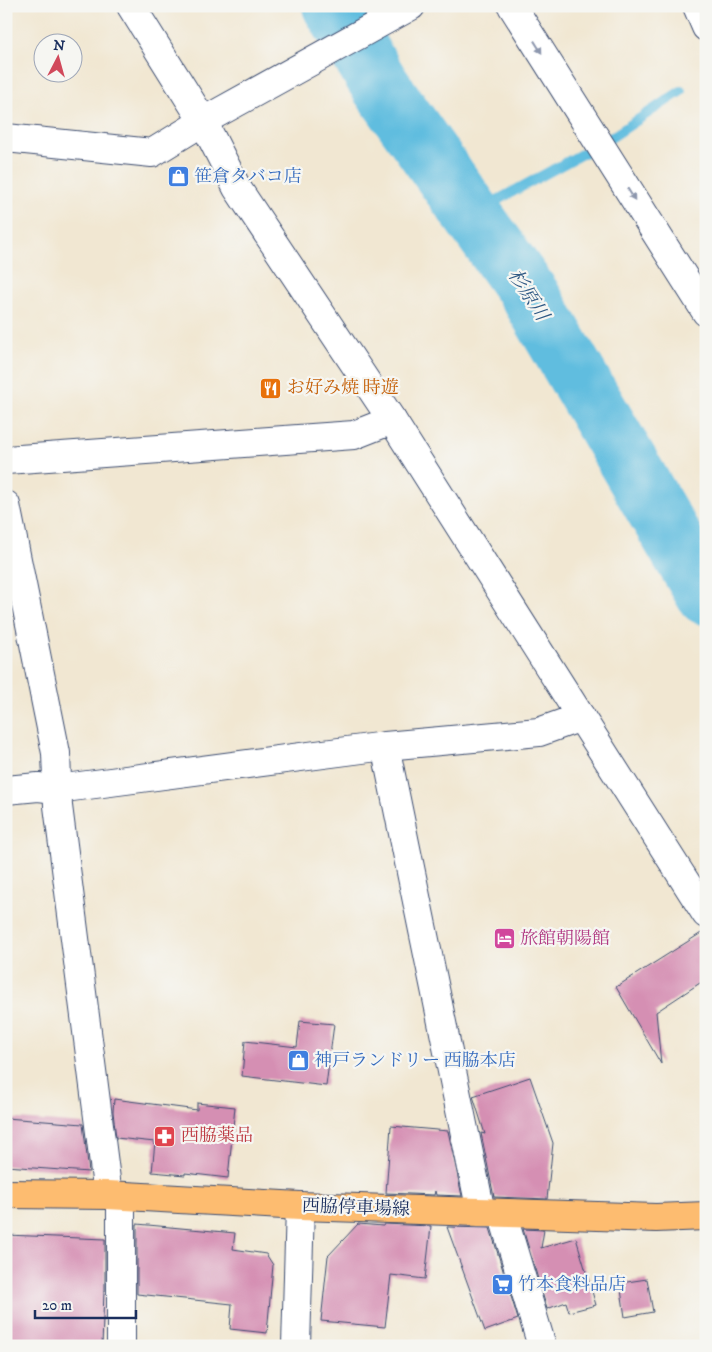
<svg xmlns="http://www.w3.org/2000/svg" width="712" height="1352" font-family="'IM FELL DW Pica','Noto Serif JP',serif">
<rect width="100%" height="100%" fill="#f6f6f2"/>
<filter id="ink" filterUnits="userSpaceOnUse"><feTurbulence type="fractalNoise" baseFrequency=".02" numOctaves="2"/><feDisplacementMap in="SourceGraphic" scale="10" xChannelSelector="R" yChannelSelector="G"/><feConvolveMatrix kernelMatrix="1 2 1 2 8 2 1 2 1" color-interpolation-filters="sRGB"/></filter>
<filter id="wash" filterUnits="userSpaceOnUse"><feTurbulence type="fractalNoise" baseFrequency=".0096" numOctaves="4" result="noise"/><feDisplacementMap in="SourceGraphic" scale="20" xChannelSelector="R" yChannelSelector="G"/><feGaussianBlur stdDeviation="1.12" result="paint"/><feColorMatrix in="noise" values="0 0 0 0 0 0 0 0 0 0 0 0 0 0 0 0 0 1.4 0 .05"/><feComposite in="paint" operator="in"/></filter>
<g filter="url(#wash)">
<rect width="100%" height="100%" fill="#f1e7d2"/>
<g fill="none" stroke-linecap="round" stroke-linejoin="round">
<!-- stream -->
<polyline stroke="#61bddf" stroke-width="10" points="472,214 609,139 681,91"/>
<!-- river -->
<polyline stroke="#61bddf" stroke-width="60" points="332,6 380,85 531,297 706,595"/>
</g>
<g id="blocks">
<!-- building -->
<g fill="#d58fb3">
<polygon points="706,930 706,979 656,1012 661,1064 616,987"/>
<polygon points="300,1021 334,1024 326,1086 242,1076 245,1041 297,1047"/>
<polygon points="530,1077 553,1143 547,1199 494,1197 481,1133 485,1134 473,1096"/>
<polygon points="114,1099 197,1110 197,1103 235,1107 228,1178 185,1173 185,1175 152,1172 155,1142 116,1138 113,1112"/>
<polygon points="6,1118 83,1124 89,1172 6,1166"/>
<polygon points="391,1126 448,1131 462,1196 436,1195 435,1191 434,1195 386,1193"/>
<polygon points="137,1224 235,1233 233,1249 266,1254 273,1265 267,1333 230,1329 232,1304 137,1294"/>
<polygon points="358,1224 383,1226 384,1224 431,1226 425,1279 391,1275 385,1327 321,1321 328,1256"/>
<polygon points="447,1227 490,1228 518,1319 485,1331"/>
<polygon points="523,1229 544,1230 541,1248 576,1238 596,1305 569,1312 566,1302 547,1309"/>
<polygon points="6,1235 105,1239 105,1291 104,1291 102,1346 6,1346"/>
<polygon points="647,1279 653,1312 625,1317 620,1283"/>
</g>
</g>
</g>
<g filter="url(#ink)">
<use href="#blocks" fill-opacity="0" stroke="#3b4b6f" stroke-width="1"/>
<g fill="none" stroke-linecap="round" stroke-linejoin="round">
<defs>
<g id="minor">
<polyline points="131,6 203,121 237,188 392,420 706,914"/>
<polyline points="512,6 706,312"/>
<polyline points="697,6 706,27"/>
<polyline points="6,138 152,153 214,115 411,6"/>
<polyline points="6,460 354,435 392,420"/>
<polyline points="6,505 56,753 58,806 108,1195"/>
<polyline points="385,746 481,1212"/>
<polyline points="6,790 38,787 57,789 385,746 539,732 581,717"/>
<polyline points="121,1196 121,1346"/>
<polyline points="502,1213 542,1346"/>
<polyline points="296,1346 300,1206"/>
</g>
<polyline id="major" points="6,1194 108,1195 300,1206 656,1218 706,1216"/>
</defs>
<!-- minor casing -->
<use href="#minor" stroke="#3b4b6f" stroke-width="30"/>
<!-- major casing -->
<use href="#major" stroke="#3b4b6f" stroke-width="30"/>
<!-- minor -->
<use href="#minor" stroke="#fff" stroke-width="28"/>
<!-- major -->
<use href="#major" stroke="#fdbc70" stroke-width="28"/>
</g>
<!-- one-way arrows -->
<defs><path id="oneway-solid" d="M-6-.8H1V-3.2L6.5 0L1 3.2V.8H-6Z" transform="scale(1.25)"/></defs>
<g fill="#8d97ae">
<use href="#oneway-solid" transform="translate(538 47) rotate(58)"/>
<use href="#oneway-solid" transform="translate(631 194) rotate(58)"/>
</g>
</g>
<!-- icons -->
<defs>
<symbol id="shop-square" viewBox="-11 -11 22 22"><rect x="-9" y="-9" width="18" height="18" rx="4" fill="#3f7fe0" stroke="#f6f6f2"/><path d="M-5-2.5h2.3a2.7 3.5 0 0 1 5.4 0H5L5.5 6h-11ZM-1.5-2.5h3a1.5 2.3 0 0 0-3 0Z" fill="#fff"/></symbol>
<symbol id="restaurant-square" viewBox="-11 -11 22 22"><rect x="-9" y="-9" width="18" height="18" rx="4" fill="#e8710a" stroke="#f6f6f2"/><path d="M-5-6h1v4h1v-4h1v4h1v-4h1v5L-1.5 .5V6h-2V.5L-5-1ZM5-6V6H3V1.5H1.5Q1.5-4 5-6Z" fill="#fff"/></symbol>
<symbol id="hotel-square" viewBox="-11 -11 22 22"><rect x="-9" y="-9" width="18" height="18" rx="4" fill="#d1479c" stroke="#f6f6f2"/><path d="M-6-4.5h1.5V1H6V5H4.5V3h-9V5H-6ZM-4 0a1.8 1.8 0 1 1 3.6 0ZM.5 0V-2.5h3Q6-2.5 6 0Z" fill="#fff"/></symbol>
<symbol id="pharmacy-square" viewBox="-11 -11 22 22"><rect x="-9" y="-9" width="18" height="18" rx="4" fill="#e0444e" stroke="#f6f6f2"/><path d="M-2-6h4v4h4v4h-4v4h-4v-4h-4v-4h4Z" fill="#fff"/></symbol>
<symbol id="supermarket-square" viewBox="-11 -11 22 22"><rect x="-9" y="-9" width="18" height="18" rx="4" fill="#3f7fe0" stroke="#f6f6f2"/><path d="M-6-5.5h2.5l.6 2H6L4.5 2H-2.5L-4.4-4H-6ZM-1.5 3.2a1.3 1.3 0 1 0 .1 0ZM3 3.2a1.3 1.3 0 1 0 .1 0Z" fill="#fff"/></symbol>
</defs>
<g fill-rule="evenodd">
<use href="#shop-square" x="166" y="164" width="25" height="25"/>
<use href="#restaurant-square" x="258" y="376" width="25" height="25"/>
<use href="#hotel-square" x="492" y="926" width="25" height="25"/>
<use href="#shop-square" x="286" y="1048" width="25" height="25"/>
<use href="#pharmacy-square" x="152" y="1124" width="25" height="25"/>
<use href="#supermarket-square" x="490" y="1272" width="25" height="25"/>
</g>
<g text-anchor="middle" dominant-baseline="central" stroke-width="4.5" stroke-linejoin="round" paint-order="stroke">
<!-- shop labels -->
<g font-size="18" fill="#366cbe" stroke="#f6f6f2" text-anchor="start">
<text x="194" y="177">笹倉タバコ店</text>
<text x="314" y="1061">神戸ランドリー 西脇本店</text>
<text x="518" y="1285">竹本食料品店</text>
</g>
<!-- food labels -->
<g font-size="18" fill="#c56008" stroke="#f6f6f2" text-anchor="start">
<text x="287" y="388">お好み焼 時遊</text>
</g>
<!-- hotel labels -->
<g font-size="18" fill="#b23c85" stroke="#f6f6f2" text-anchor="start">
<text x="520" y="939">旅館朝陽館</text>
</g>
<!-- health labels -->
<g font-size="18" fill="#be3a42" stroke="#f6f6f2" text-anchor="start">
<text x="181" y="1136">西脇薬品</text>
</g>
<!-- street labels -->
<g font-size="18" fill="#1b2f5e" stroke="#f6f6f2">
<text transform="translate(356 1208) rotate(2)">西脇停車場線</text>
</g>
<!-- water labels -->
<g font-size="19" font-style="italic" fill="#305a85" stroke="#f6f6f2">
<text transform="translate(528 295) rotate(57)">杉原川</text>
</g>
</g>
<!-- margin -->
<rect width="712" height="1352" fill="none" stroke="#f6f6f2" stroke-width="25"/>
<!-- north arrow -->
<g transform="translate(58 58) rotate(6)"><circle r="24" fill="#f6f6f2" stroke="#9ea6b7"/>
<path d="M0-4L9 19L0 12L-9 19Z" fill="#d1495b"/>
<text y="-8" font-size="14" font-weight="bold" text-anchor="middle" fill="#1b2f5e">N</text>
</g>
<!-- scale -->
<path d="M35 1310v8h101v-8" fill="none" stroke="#1b2f5e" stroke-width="2.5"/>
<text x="42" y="1310" font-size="15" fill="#1b2f5e" stroke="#f6f6f2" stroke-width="4" paint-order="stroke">20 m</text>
</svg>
